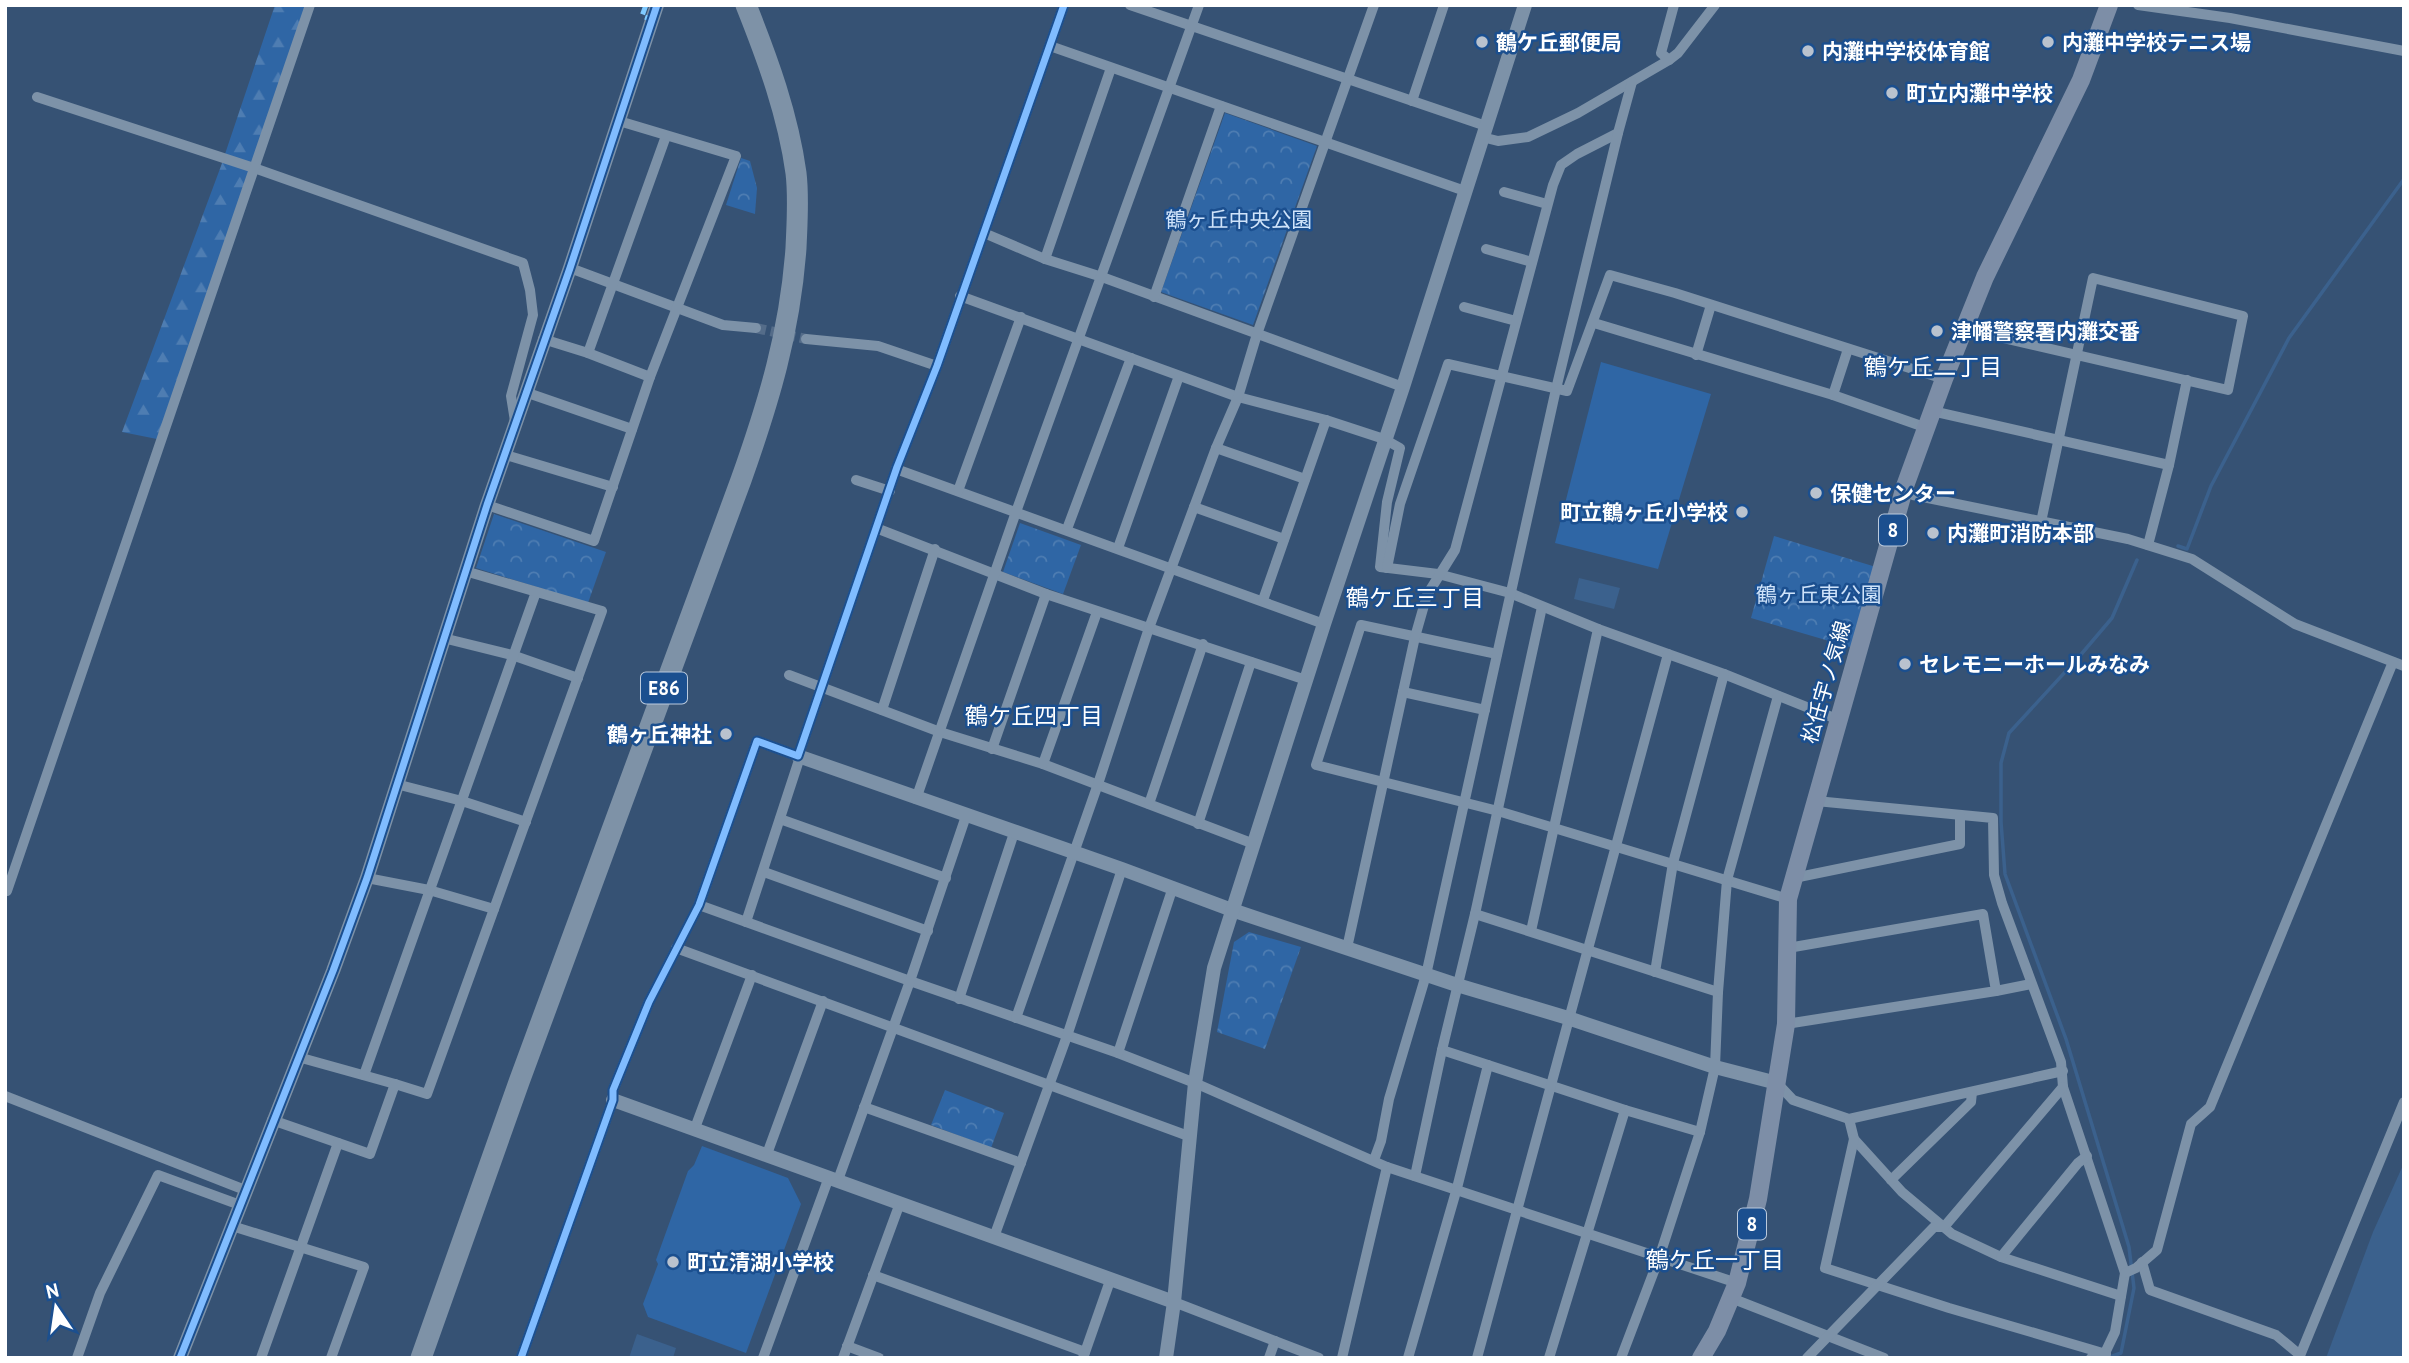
<svg xmlns="http://www.w3.org/2000/svg" width="2409" height="1363" font-family="'PT Sans','Noto Sans JP',sans-serif">
<defs>
<pattern id="forest-firs" width="22" height="20" patternUnits="userSpaceOnUse" patternTransform="scale(1.75)"><rect width="22" height="20" fill="#2f66a5"/><path d="M5 1l3.5 6h-7zM16 11l3.5 6h-7z" fill="#4e7db2"/></pattern>
<pattern id="park-crowns" width="20" height="18" patternUnits="userSpaceOnUse" patternTransform="scale(1.75)"><rect width="20" height="18" fill="#2f66a5"/><path d="M2 6a3 3 0 1 1 6 0M12 15a3 3 0 1 1 6 0" fill="none" stroke="#4e7db2"/></pattern>
</defs>
<rect width="100%" height="100%" fill="#365274"/>
<!-- forest -->
<polygon fill="url(#forest-firs)" points="275,5 307,5 157,439 122,432 221,166"/>
<!-- park -->
<g fill="url(#park-crowns)">
<polygon points="1225,113 1317,146 1253,325 1161,292"/>
<polygon points="741,158 750,161 757,188 755,214 726,205"/>
<polygon points="494,514 606,552 588,603 476,568"/>
<polygon points="1020,523 1081,545 1063,594 1003,572"/>
<polygon points="1774,536 1876,567 1853,648 1751,618"/>
<polygon points="1249,932 1301,947 1265,1049 1217,1032 1234,942"/>
<polygon points="945,1090 1004,1113 991,1148 931,1125"/>
</g>
<!-- garden -->
<g fill="#2f66a5">
<polygon points="1601,362 1711,394 1658,569 1555,543"/>
<polygon points="702,1146 788,1178 801,1204 746,1353 648,1317 643,1304 658,1264 656,1260 688,1171 694,1165"/>
</g>
<!-- water -->
<g fill="#3b618d">
<polygon points="1579,578 1620,588 1614,609 1574,599"/>
<polygon points="2404,1163 2404,1358 2326,1358 2373,1232"/>
<polygon points="637,1334 676,1348 673,1358 629,1358"/>
</g>
<g fill="none" stroke-linecap="round" stroke-linejoin="round">
<!-- stream -->
<g stroke="#3b618d" stroke-width="3.5">
<polyline points="2178,546 2187,549 2211,486 2289,338 2404,179"/>
<polyline points="2107,1358 2121,1353 2134,1288 2129,1247 2066,1039 2005,874 2001,822 2001,763 2009,733 2078,658 2112,618 2137,560"/>
</g>
<!-- minor-tunnel -->
<polyline stroke="#546c89" stroke-width="10" stroke-dasharray="10 5" stroke-linecap="butt" points="756,328 806,339"/>
<!-- minor -->
<g stroke="#7d92a8" stroke-width="10">
<polyline points="1130,5 1486,126"/>
<polyline points="2138,5 2230,18 2404,51"/>
<polyline points="1050,46 1465,191"/>
<polyline points="1669,60 1661,53 1674,5"/>
<polyline points="37,97 254,168 523,263 530,290 533,315 511,396 515,421"/>
<polyline points="1412,101 1444,5"/>
<polyline points="1482,137 1498,141 1528,137 1578,113 1669,60 1678,53 1715,5"/>
<polyline points="1504,192 1547,204"/>
<polyline points="984,233 1045,259 1102,277 1403,387"/>
<polyline points="1486,249 1532,262"/>
<polyline points="1045,259 1111,68"/>
<polyline points="570,268 723,325 756,328"/>
<polyline points="960,296 1238,397 1326,420 1384,439 1400,448 1387,502 1380,567 1438,574 1510,593 1598,629 1724,674 1839,720"/>
<polyline points="1154,297 1221,106"/>
<polyline points="1464,307 1516,321"/>
<polyline points="1594,323 1833,395 1927,428"/>
<path d="M1964 329C2052 349 2140 369 2228 390L2243 316 2093 278 2041 522"/>
<polyline points="543,339 588,353 650,377"/>
<polyline points="806,339 878,346 937,366"/>
<polyline points="588,353 666,136"/>
<polyline points="1696,355 1711,305"/>
<polyline points="525,392 632,429"/>
<polyline points="1833,395 1848,349"/>
<polyline points="1932,411 2169,465"/>
<polyline points="1216,448 1305,479"/>
<polyline points="506,455 613,487"/>
<polyline points="896,469 1324,624"/>
<polyline points="856,480 890,491"/>
<polyline points="1905,486 1913,495 2128,539 2192,559 2295,624 2404,666"/>
<polyline points="958,491 1021,317"/>
<polyline points="487,505 594,541 650,377 736,156 619,121"/>
<polyline points="1194,507 1284,539"/>
<polyline points="876,528 1046,594 1306,680"/>
<polyline points="1067,529 1131,358"/>
<polyline points="2148,545 2169,465 2187,380"/>
<polyline points="1118,548 1179,376"/>
<polyline points="1387,568 1400,504 1448,364 1567,391 1610,275 1675,293 1944,379"/>
<polyline points="1263,600 1326,420"/>
<polyline points="1542,607 1475,914 1718,992 1715,1067 1700,1132 1659,1258 1621,1358"/>
<polyline points="443,638 512,655 578,678"/>
<polyline points="1497,654 1361,625 1316,765 1498,811 1788,899"/>
<polyline points="789,675 940,732 1043,764 1254,844"/>
<polyline points="1403,692 1485,710"/>
<polyline points="882,710 935,549"/>
<polyline points="992,749 1046,594"/>
<polyline points="1043,764 1097,612"/>
<polyline points="396,784 462,801 526,822"/>
<polyline points="916,799 1016,512 1199,5"/>
<polyline points="1816,801 1993,818 1994,875 2002,903 2061,1062 2063,1087 2125,1273 2115,1332 2105,1353 2091,1358"/>
<polyline points="1149,804 1203,644"/>
<polyline points="780,819 946,878"/>
<polyline points="1198,824 1251,662"/>
<polyline points="764,872 928,931"/>
<polyline points="367,878 429,890 494,909"/>
<polyline points="1794,878 1960,844 1960,816"/>
<polyline points="7,891 310,5"/>
<polyline points="699,905 910,981 1118,1053 1195,1083 1387,1167 1737,1283"/>
<polyline points="746,922 800,757"/>
<polyline points="1531,931 1598,629"/>
<polyline points="676,948 1191,1137"/>
<polyline points="1347,948 1415,637 1427,595 1455,550 1553,185 1561,165 1577,154 1618,133 1632,82"/>
<polyline points="1655,972 1673,863 1724,674"/>
<polyline points="1996,991 2031,984"/>
<polyline points="1718,992 1727,880 1778,696"/>
<polyline points="959,999 1014,833"/>
<polyline points="1016,1018 1098,784 1149,628 1216,448 1238,397 1257,334 1374,5"/>
<polyline points="1786,1024 1996,991 1983,914 1788,948"/>
<polyline points="1442,1050 1488,1065"/>
<polyline points="1118,1053 1173,887"/>
<polyline points="298,1057 395,1084"/>
<polyline points="364,1075 536,592"/>
<polyline points="1777,1083 1793,1100 1849,1119 2063,1071"/>
<polyline points="5,1096 245,1190"/>
<polyline points="864,1107 1021,1163"/>
<polyline points="1849,1119 1854,1139 1902,1192 1952,1234 2001,1257 2121,1296"/>
<polyline points="272,1120 370,1154 395,1084 427,1094 602,611 465,571"/>
<polyline points="695,1128 752,975"/>
<polyline points="1854,1139 1825,1268 1949,1308 2106,1354"/>
<polyline points="767,1154 823,1001"/>
<polyline points="1374,1160 1381,1141 1389,1099 1426,975 1556,389 1618,133"/>
<polyline points="1415,1176 1442,1050 1475,914"/>
<polyline points="838,1180 910,981 966,816"/>
<polyline points="1891,1180 1971,1102 1972,1092"/>
<polyline points="232,1226 364,1267 331,1358"/>
<polyline points="994,1237 1067,1036 1122,869"/>
<polyline points="2001,1257 2078,1163 2087,1156"/>
<polyline points="2142,1262 2150,1290 2276,1335 2300,1355"/>
<polyline points="2125,1273 2136,1268 2157,1250 2191,1124 2210,1107 2393,662"/>
<polyline points="873,1275 1085,1352"/>
<polyline points="1731,1298 1884,1358"/>
<polyline points="1174,1302 1319,1358"/>
<polyline points="847,1346 879,1358"/>
<polyline points="77,1358 100,1293 158,1175 240,1205"/>
<polyline points="261,1358 338,1143"/>
<polyline points="521,1358 613,1100 613,1090 649,1002 699,905 757,741 798,756 897,467 937,366 1064,5"/>
<polyline points="763,1358 829,1177"/>
<polyline points="843,1358 900,1203"/>
<polyline points="1083,1358 1111,1278"/>
<polyline points="1269,1358 1275,1341"/>
<polyline points="1342,1358 1387,1167"/>
<polyline points="1408,1358 1457,1188 1488,1065 1625,1110"/>
<polyline points="1477,1358 1668,654"/>
<polyline points="1549,1358 1625,1110 1700,1132"/>
<polyline points="1807,1358 1934,1227 1944,1227 2063,1087"/>
<polyline points="2299,1358 2404,1102"/>
</g>
<!-- tertiary -->
<g stroke="#7d92a8" stroke-width="14">
<polyline points="798,756 1122,869 1232,910 1457,985 1568,1018 1715,1067 1777,1083"/>
<polyline points="613,1100 1174,1302"/>
<polyline points="180,1358 333,971 367,878 487,505 570,268 657,5"/>
<polyline points="1166,1358 1174,1302 1195,1083 1214,968 1324,624 1403,387 1525,5"/>
</g>
<!-- primary -->
<polyline stroke="#7d8ea7" stroke-width="18" points="1701,1358 1717,1331 1737,1283 1758,1199 1786,1024 1788,899 1905,486 1944,379 1985,277 2081,80 2109,5"/>
<!-- motorway -->
<path stroke="#7e92a7" stroke-width="21" d="M421 1358 519 1082 741 480C769 401 790 332 796 248 797 223 799 198 796 173 788 115 768 60 746 5"/>
<!-- quiet -->
<polyline stroke="#80caff" stroke-width="5" stroke-dasharray="10 5" stroke-linecap="butt" points="646,5 642,16 653,20"/>
<defs>
<g id="cycleway">
<polyline points="180,1358 333,971 367,878 487,505 570,268 657,5"/>
<polyline points="521,1358 613,1100 613,1090 649,1002 699,905 757,741 798,756 897,467 937,366 1064,5"/>
</g>
</defs>
<!-- cycleway casing -->
<use href="#cycleway" stroke="#1b4f8f" stroke-width="11"/>
<!-- cycleway -->
<use href="#cycleway" stroke="#80bcff" stroke-width="7"/>
</g>
<!-- markers -->
<g fill="#b9c2ce" stroke="#1b4f8f" stroke-width="2.5">
<circle cx="1482" cy="42" r="7"/>
<circle cx="2048" cy="42" r="7"/>
<circle cx="1808" cy="51" r="7"/>
<circle cx="1892" cy="93" r="7"/>
<circle cx="1937" cy="331" r="7"/>
<circle cx="1816" cy="493" r="7"/>
<circle cx="1742" cy="512" r="7"/>
<circle cx="1933" cy="533" r="7"/>
<circle cx="1905" cy="664" r="7"/>
<circle cx="726" cy="734" r="7"/>
<circle cx="673" cy="1262" r="7"/>
</g>
<g text-anchor="middle" dominant-baseline="central" stroke-width="5" stroke-linejoin="round" paint-order="stroke">
<!-- shield labels -->
<g fill="#1b4f8f" stroke="#bbcadd" stroke-width="2">
<rect x="1879" y="514.5" width="28" height="31" rx="5"/>
<rect x="641" y="672.5" width="46" height="31" rx="5"/>
<rect x="1738" y="1208.5" width="28" height="31" rx="5"/>
</g>
<g font-size="19" font-weight="bold" fill="#fff">
<text x="1893" y="530">8</text>
<text x="664" y="688">E86</text>
<text x="1752" y="1224">8</text>
</g>
<!-- poi labels -->
<g font-size="21" font-weight="bold" fill="#fff" stroke="#1b4f8f" text-anchor="start">
<text x="1496" y="42">鶴ケ丘郵便局</text>
<text x="2062" y="42">内灘中学校テニス場</text>
<text x="1822" y="51">内灘中学校体育館</text>
<text x="1906" y="93">町立内灘中学校</text>
<text x="1951" y="331">津幡警察署内灘交番</text>
<text x="1830" y="493">保健センター</text>
<text x="1728" y="512" text-anchor="end">町立鶴ヶ丘小学校</text>
<text x="1947" y="533">内灘町消防本部</text>
<text x="1919" y="664">セレモニーホールみなみ</text>
<text x="712" y="734" text-anchor="end">鶴ヶ丘神社</text>
<text x="687" y="1262">町立清湖小学校</text>
</g>
<!-- park labels -->
<g font-size="21" fill="#cfe3fa" stroke="#1b4f8f">
<text x="1239" y="219">鶴ヶ丘中央公園</text>
<text x="1819" y="594">鶴ヶ丘東公園</text>
</g>
<!-- street labels -->
<g font-size="21" fill="#fff" stroke="#1b4f8f">
<text transform="translate(1826 682) rotate(-74)">松任宇ノ気線</text>
</g>
<!-- neighbourhood labels -->
<g font-size="23" fill="#fff" stroke="#1b4f8f">
<text x="1933" y="366">鶴ケ丘二丁目</text>
<text x="1415" y="597">鶴ケ丘三丁目</text>
<text x="1034" y="715">鶴ケ丘四丁目</text>
<text x="1715" y="1259">鶴ケ丘一丁目</text>
</g>
</g>
<!-- border -->
<rect width="2409" height="1363" fill="none" stroke="#ffffff" stroke-width="14"/>
<!-- north arrow -->
<g transform="translate(56 1307) rotate(347)" stroke="#1b4f8f" stroke-width="5" paint-order="stroke">
<path d="M0-5L12 26L0 18L-12 26Z" fill="#ffffff"/>
<text y="-10" font-size="19" font-weight="bold" text-anchor="middle" fill="#ffffff">N</text>
</g>
</svg>
